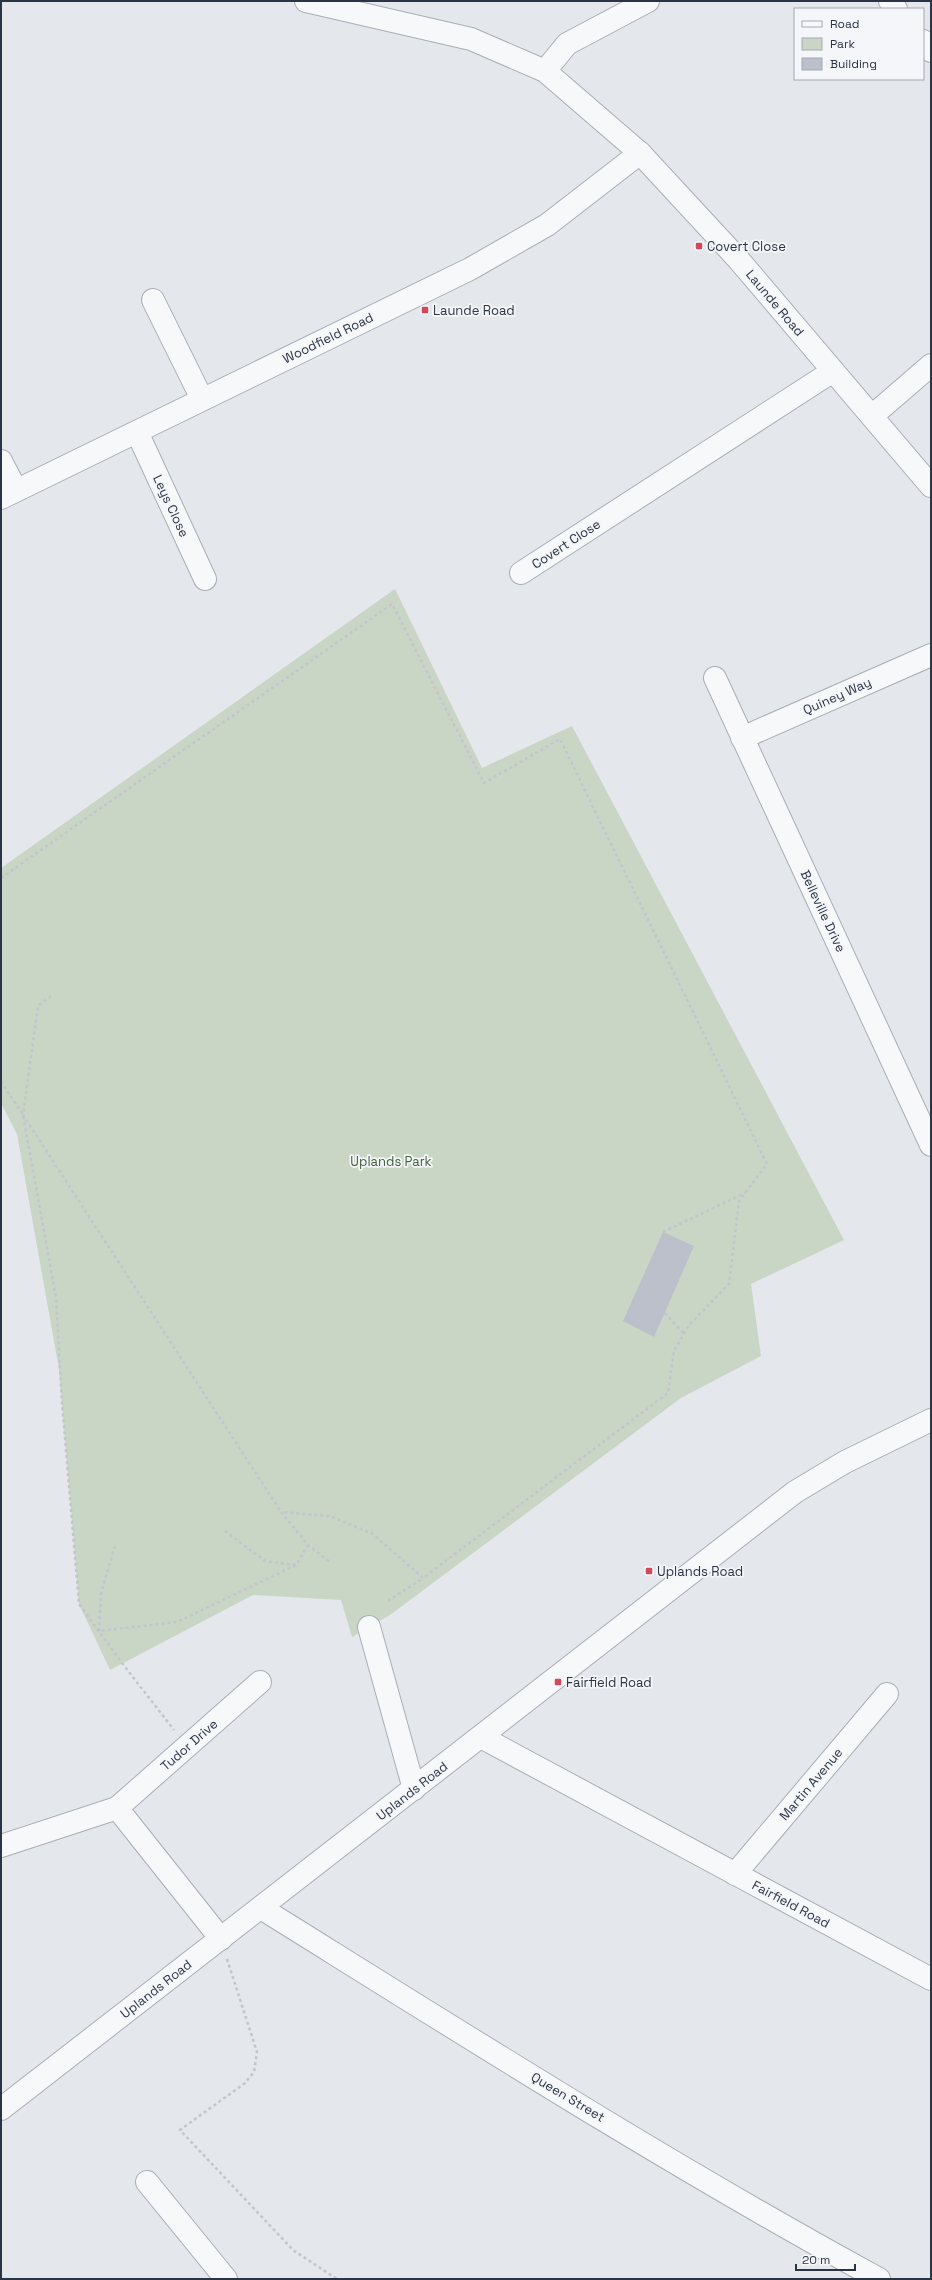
<svg xmlns="http://www.w3.org/2000/svg" width="932" height="2280" font-family="'Space Grotesk',sans-serif">
<rect width="100%" height="100%" fill="#e4e7ec"/>
<!-- green -->
<polygon fill="#c9d6c5" points="395,589 482,768 572,726 844,1240 751,1284 761,1356 681,1398 390,1615 352,1637 341,1600 253,1595 110,1670 79,1604 59,1369 17,1134 1,1103 1,868"/>
<!-- building -->
<polygon fill="#bbc0ca" points="663,1232 694,1246 654,1337 623,1321"/>
<g fill="none" stroke-linecap="round" stroke-linejoin="round">
<defs>
<g id="minor">
<polyline points="306,1 471,39 545,71 640,153 738,259 931,486"/>
<polyline points="890,1 896,9"/>
<polyline points="923,41 931,51"/>
<polyline points="545,71 567,44 648,1"/>
<polyline points="153,300 202,399"/>
<polyline points="872,416 931,365"/>
<polyline points="137,432 205,579"/>
<polyline points="1,461 16,490"/>
<polyline points="1,498 470,269 547,225 640,153"/>
<polyline points="521,573 833,371"/>
<polyline points="715,678 931,1145"/>
<polyline points="742,738 931,655"/>
<polyline points="369,1627 414,1789"/>
<polyline points="481,1737 931,1979"/>
<polyline points="117,1808 221,1939"/>
<polyline points="1,1846 117,1808 260,1682"/>
<polyline points="735,1874 887,1694"/>
<path d="M261 1908C465 2035 668 2164 879 2279"/>
<polyline points="1,2109 795,1492 845,1462 931,1420"/>
<polyline points="147,2182 226,2279"/>
</g>
</defs>
<!-- minor casing -->
<use href="#minor" stroke="#a9aeb7" stroke-width="24"/>
<!-- path -->
<g stroke="#c2c5cb" stroke-width="2.5" stroke-dasharray="3 3" stroke-linecap="butt">
<polyline points="1,878 392,604 484,783 560,739 767,1164 739,1201 729,1284 689,1325 674,1351 668,1393 423,1578 373,1534 330,1516 281,1512"/>
<polyline points="51,996 38,1006 23,1115 281,1512 308,1545 330,1562"/>
<polyline points="1,1081 23,1115 56,1298 62,1403 79,1604 122,1663 174,1730"/>
<polyline points="663,1232 745,1193"/>
<polyline points="665,1313 684,1334"/>
<polyline points="225,1531 265,1561 296,1565 308,1545"/>
<polyline points="115,1546 101,1593 99,1631 177,1622 296,1565"/>
<polyline points="388,1601 423,1578"/>
<polyline points="227,1959 257,2052 254,2072 244,2084 180,2130 293,2250 337,2279"/>
</g>
<!-- minor -->
<use href="#minor" stroke="#f7f8fa" stroke-width="22"/>
</g>
<!-- markers -->
<g fill="#d1495b" stroke="#f4f6f9" stroke-width="1.5">
<rect x="695" y="242" width="8" height="8" rx="2"/>
<rect x="421" y="306" width="8" height="8" rx="2"/>
<rect x="645" y="1567" width="8" height="8" rx="2"/>
<rect x="554" y="1678" width="8" height="8" rx="2"/>
</g>
<g text-anchor="middle" dominant-baseline="central" stroke-width="3.5" stroke-linejoin="round" paint-order="stroke">
<!-- poi labels -->
<g font-size="13" fill="#2b3445" stroke="#f4f6f9" text-anchor="start">
<text x="707" y="246">Covert Close</text>
<text x="433" y="310">Launde Road</text>
<text x="657" y="1571">Uplands Road</text>
<text x="566" y="1682">Fairfield Road</text>
</g>
<!-- street labels -->
<g font-size="13" fill="#2b3445" stroke="#f4f6f9">
<text transform="translate(775 303) rotate(50)">Launde Road</text>
<text transform="translate(328 338) rotate(-26)">Woodfield Road</text>
<text transform="translate(171 506) rotate(65)">Leys Close</text>
<text transform="translate(566 544) rotate(-33)">Covert Close</text>
<text transform="translate(837 696) rotate(-24)">Quiney Way</text>
<text transform="translate(823 911) rotate(65)">Belleville Drive</text>
<text transform="translate(189 1745) rotate(-41)">Tudor Drive</text>
<text transform="translate(811 1784) rotate(-50)">Martin Avenue</text>
<text transform="translate(412 1791) rotate(-38)">Uplands Road</text>
<text transform="translate(791 1904) rotate(28)">Fairfield Road</text>
<text transform="translate(156 1989) rotate(-38)">Uplands Road</text>
<text transform="translate(568 2097) rotate(31)">Queen Street</text>
</g>
<!-- park labels -->
<g font-size="13" fill="#3f6138" stroke="#f4f6f9">
<text x="391" y="1161">Uplands Park</text>
</g>
</g>
<!-- border -->
<rect width="932" height="2280" fill="none" stroke="#2b3445" stroke-width="4"/>
<!-- legend -->
<rect x="794" y="8" width="130" height="72" fill="#f4f6f9" stroke="#a4a8b1"/>
<rect x="802" y="21" width="20" height="6" fill="#f7f8fa" stroke="#a4a8b1"/>
<text x="830" y="28" font-size="12" fill="#2b3445">Road</text>
<rect x="802" y="38" width="20" height="12" fill="#c9d6c5" stroke="#a4a8b1"/>
<text x="830" y="48" font-size="12" fill="#2b3445">Park</text>
<rect x="802" y="58" width="20" height="12" fill="#bbc0ca" stroke="#a4a8b1"/>
<text x="830" y="68" font-size="12" fill="#2b3445">Building</text>
<!-- scale -->
<path d="M796 2264v6h59v-6" fill="none" stroke="#2b3445" stroke-width="2"/>
<text x="802" y="2264" font-size="12" fill="#2b3445" stroke="#f4f6f9" stroke-width="3" paint-order="stroke">20 m</text>
</svg>
